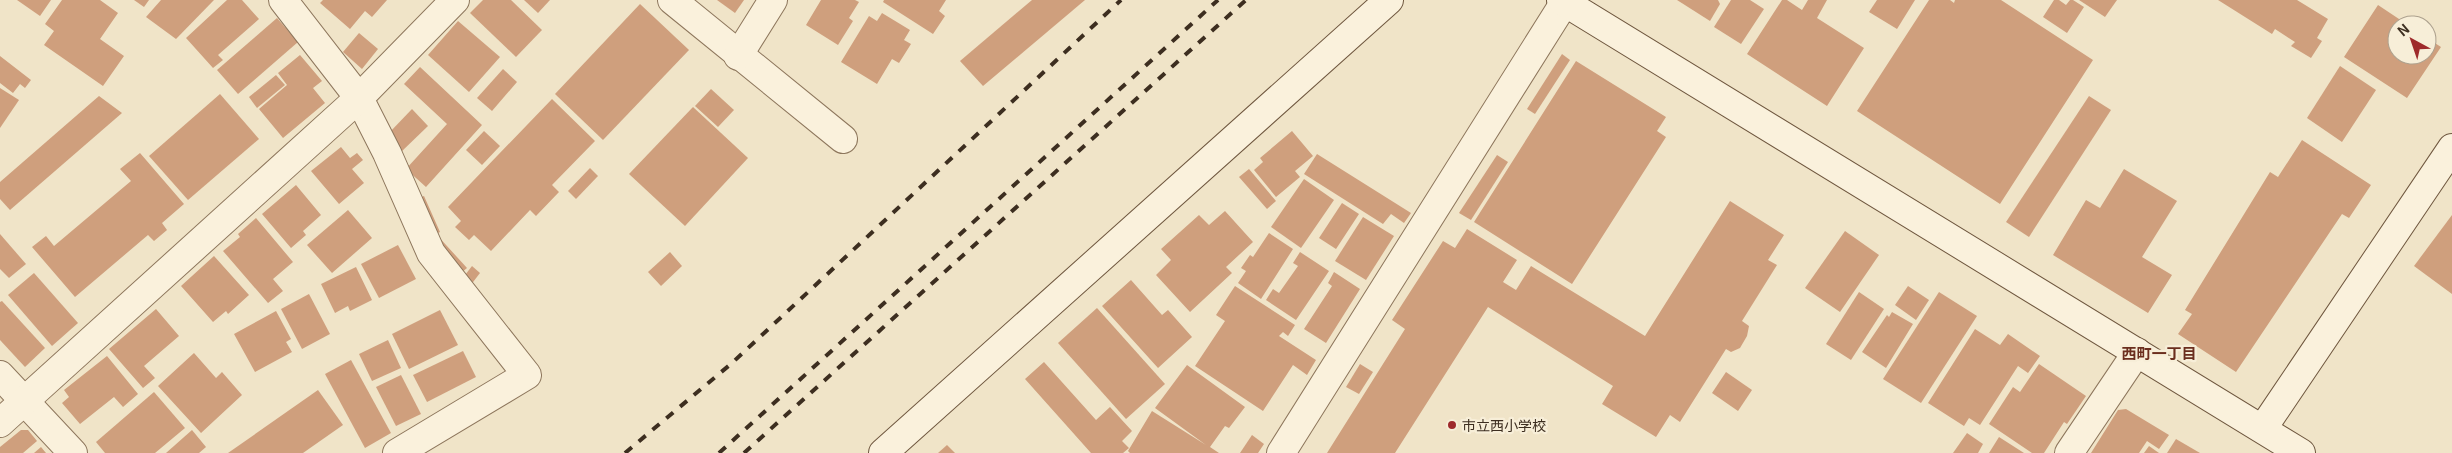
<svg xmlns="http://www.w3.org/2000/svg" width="2452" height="453" font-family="Georgia,'Noto Sans JP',serif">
<rect width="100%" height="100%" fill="#f0e4c8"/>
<!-- building -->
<g fill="#cf9f7d">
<polygon points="17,0 51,0 40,16"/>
<polygon points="62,0 100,0 118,13 100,39 124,56 103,86 44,45 54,31 45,24"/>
<polygon points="134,0 149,0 144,7"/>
<polygon points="161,0 214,0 176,39 146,17"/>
<polygon points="227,0 242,0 259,19 218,55 223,60 213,68 186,38"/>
<polygon points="323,0 387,0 372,17 365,11 350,29 320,3"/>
<polygon points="483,0 511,0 542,30 516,57 470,13"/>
<polygon points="524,0 550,0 538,13"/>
<polygon points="717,0 744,0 735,13"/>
<polygon points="821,0 855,0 859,2 849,18 853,21 838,45 806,25"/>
<polygon points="884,0 946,0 939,11 945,16 933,34 883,2"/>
<polygon points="1032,0 1085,0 983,86 960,61"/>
<polygon points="1677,0 1718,0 1720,4 1710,21"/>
<polygon points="1731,0 1750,0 1764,9 1741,44 1714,27"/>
<polygon points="1782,0 1787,0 1802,10 1808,0 1827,0 1817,18 1864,48 1827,106 1747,54"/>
<polygon points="1877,0 1915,0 1897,29 1869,12"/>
<polygon points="1929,0 1950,0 1954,3 1955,0 2001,0 2093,60 2000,204 1857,111"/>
<polygon points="2054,0 2059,0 2066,5 2070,0 2073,0 2084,7 2067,33 2043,17"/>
<polygon points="2079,0 2117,0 2105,17"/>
<polygon points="2218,0 2297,0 2328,19 2317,38 2322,41 2311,58 2291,46 2295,42 2275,29 2272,34"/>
<polygon points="640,4 689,50 603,140 555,94"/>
<polygon points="2378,5 2408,25 2397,25 2397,55 2427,55 2427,38 2441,47 2407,98 2344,57"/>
<polygon points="882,13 910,30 904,40 911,44 899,63 892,59 877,84 841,62 869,16 877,21"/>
<polygon points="277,18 298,42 238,94 217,70"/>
<polygon points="458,21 500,57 469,92 428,55"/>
<polygon points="359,33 378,49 362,69 343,52"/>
<polygon points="1562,54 1570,60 1535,114 1527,109"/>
<polygon points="300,55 322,81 313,88 325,103 283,138 259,109 287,85 278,73"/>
<polygon points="0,56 31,80 25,88 20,84 13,93 0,83"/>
<polygon points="1576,61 1666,117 1657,131 1666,137 1572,284 1474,222"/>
<polygon points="2340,66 2376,90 2342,142 2307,118"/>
<polygon points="420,67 482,125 426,187 406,169 447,124 404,84"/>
<polygon points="503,69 517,82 492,111 477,98"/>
<polygon points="276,75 285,85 257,108 249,97"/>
<polygon points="0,88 19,100 0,128"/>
<polygon points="711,89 734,110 718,127 695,106"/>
<polygon points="220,94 259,139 188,200 149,156"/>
<polygon points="99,96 122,113 10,210 0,199 0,182"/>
<polygon points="2089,96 2111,110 2029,237 2006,222"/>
<polygon points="552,99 595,141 552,185 559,192 536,216 530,210 491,251 474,235 469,240 455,227 461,221 448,207"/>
<polygon points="693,107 748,158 685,226 629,174"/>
<polygon points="412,109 428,126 400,153 389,133"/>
<polygon points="484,131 500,146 482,165 466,150"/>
<polygon points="1292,131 1313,156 1295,171 1300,177 1276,197 1254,170 1263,162 1260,158"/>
<polygon points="2302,140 2371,185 2349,218 2342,214 2236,372 2178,334 2192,314 2185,310 2270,172 2278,177"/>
<polygon points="341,147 350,158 357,153 363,160 352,169 364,183 339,204 311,171"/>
<polygon points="140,153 184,204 162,223 167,230 154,241 148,235 75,297 32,247 46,236 54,246 131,181 120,169"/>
<polygon points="1317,154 1411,213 1404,223 1391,214 1383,224 1304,174"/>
<polygon points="1497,155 1508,162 1471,220 1459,213"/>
<polygon points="590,168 598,176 576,199 568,191"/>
<polygon points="1249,169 1276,201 1267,209 1239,177"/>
<polygon points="2124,169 2177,201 2142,257 2172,275 2148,313 2053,255 2086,200 2100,208"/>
<polygon points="1304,179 1334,200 1301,248 1271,227"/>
<polygon points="296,185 321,215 303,231 306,235 291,248 262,214"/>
<polygon points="424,196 440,232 436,234 467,268 461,273 429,237 414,200"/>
<polygon points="1730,201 1784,235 1768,260 1777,265 1742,321 1749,326 1747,336 1740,348 1731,352 1726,349 1680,422 1670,415 1656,437 1602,404 1613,386 1488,307 1395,453 1327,453 1405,329 1392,320 1443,241 1455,248 1467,229 1517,260 1503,282 1516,290 1531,266 1645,336"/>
<polygon points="1342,203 1359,214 1336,249 1319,238"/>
<polygon points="348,210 372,238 332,273 307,245"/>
<polygon points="1225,211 1253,242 1226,267 1232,273 1190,312 1156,275 1171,260 1161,249 1199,215 1209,225"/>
<polygon points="2452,215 2452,294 2414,266"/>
<polygon points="1363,217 1394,236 1366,280 1335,261"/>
<polygon points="256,218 293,262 273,279 283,291 268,303 223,251 240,237 238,234"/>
<polygon points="1845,231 1879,255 1840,312 1805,288"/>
<polygon points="1269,233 1293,249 1261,299 1238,283 1246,271 1241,268 1250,255 1253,257"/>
<polygon points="0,234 26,264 9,278 0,269"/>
<polygon points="398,245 416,279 379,298 361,264"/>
<polygon points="670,252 682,266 661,286 648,272"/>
<polygon points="1300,252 1329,271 1296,320 1266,300 1273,289 1279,293 1298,266 1293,263"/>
<polygon points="214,256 249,295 228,314 226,311 213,322 181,286"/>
<polygon points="472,266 480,273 470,286 462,279"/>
<polygon points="356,267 372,300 350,311 348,306 335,313 321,284"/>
<polygon points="1334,272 1360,289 1326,343 1304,329 1332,286 1328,283"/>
<polygon points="34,273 78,323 52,346 8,295"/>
<polygon points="1131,280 1162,315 1168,310 1192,337 1158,368 1102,306"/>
<polygon points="1235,286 1295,325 1288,336 1283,332 1279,336 1316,360 1307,375 1293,365 1263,411 1195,366 1225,321 1216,315"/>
<polygon points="1908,286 1929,300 1916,320 1895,305"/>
<polygon points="1859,292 1884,309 1851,360 1826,344"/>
<polygon points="1939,292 1977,316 1921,403 1883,379"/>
<polygon points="309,294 330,334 302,349 281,309"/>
<polygon points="2,301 45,348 25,367 0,340 0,302"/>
<polygon points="1097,308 1165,384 1126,419 1058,343"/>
<polygon points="156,309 179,336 144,366 155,378 143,388 109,349"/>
<polygon points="440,310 458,345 409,369 392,334"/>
<polygon points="276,311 291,339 286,342 292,352 255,372 234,334"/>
<polygon points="1892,312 1913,324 1886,368 1862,352 1887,315 1889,317"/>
<polygon points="1975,329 2000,345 2008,334 2040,356 2028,373 2018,366 1980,425 1969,418 1964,426 1928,403"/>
<polygon points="388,340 401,368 372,381 359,354"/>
<polygon points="463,351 476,377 427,402 413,375"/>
<polygon points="194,353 216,378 222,372 242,395 201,433 158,386"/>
<polygon points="107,356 138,394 123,407 114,397 80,424 62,403 69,397 64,390"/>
<polygon points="351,360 391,433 365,448 325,374"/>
<polygon points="1044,362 1096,420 1110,407 1132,431 1122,441 1129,448 1123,453 1091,453 1025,379"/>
<polygon points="1360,364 1373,372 1359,394 1346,387"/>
<polygon points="2039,364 2086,396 2067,424 2064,422 2044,453 2032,453 1989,424 2013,387 2020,392"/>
<polygon points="1187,365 1245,407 1229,428 1225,426 1210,447 1219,453 1130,453 1128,451 1152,411 1206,445 1155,408"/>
<polygon points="1726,372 1752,390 1738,411 1712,393"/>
<polygon points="401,375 421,414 396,426 376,387"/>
<polygon points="318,390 343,425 303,453 228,453"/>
<polygon points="154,392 185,428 155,453 105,453 96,442"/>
<polygon points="2126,409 2169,435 2159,449 2147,441 2139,453 2091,453 2118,410"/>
<polygon points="21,430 28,430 37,441 23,453 0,453 0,447"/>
<polygon points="192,430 206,447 199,453 166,453"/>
<polygon points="1967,433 1983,444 1978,453 1953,453"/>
<polygon points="1252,435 1264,444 1258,453 1240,453"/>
<polygon points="1999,437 2024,453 1989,453"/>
<polygon points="2176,439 2200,453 2167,453"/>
<polygon points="947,445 955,453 938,453"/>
<polygon points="2149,446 2159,453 2144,453"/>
<polygon points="41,447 46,453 34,453"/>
</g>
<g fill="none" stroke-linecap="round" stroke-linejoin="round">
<defs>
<g id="street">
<polyline points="283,0 359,98 387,153 431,253 527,375 397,453"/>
<polyline points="672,0 843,139"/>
<polyline points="738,56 773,0"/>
<polyline points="0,375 73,453"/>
<polyline points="0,423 359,98 455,0"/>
<polyline points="1281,453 1566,0"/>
<polyline points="2069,453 2137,352"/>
</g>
<g id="secondary">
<polyline points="1561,0 2301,453"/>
<polyline points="2263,428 2452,148"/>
<polyline points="883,453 1389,0"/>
</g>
</defs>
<!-- street casing -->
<use href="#street" stroke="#8d765c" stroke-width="30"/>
<!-- secondary casing -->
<use href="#secondary" stroke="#6f573f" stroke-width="30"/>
<!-- street -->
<use href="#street" stroke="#faf1dc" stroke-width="28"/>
<!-- secondary -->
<use href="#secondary" stroke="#faf1dc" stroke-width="28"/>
<!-- rail -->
<g stroke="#3d2e20" stroke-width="4" stroke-dasharray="9 9" stroke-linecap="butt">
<polyline points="625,453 732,363 1121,0"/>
<polyline points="719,453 1218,0"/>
<polyline points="744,453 1246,0"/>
</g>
</g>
<!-- markers -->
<circle fill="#9e2a2b" stroke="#f7eed8" stroke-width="2" cx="1452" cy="425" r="5"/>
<g text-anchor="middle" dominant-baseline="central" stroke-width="4.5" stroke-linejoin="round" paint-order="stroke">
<!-- poi labels -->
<g font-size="14" fill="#3d2e20" stroke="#f7eed8" text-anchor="start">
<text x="1462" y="425">市立西小学校</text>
</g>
<!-- neighbourhood labels -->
<g font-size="15" font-weight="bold" fill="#6b2e1e" stroke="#f7eed8">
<text x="2159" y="352">西町一丁目</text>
</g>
</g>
<!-- north arrow -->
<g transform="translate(2412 40) rotate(320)"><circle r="24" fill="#f7eed8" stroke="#ada18e"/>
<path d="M0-4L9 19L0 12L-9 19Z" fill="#9e2a2b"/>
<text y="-8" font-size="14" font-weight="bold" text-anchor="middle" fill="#3d2e20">N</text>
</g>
</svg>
